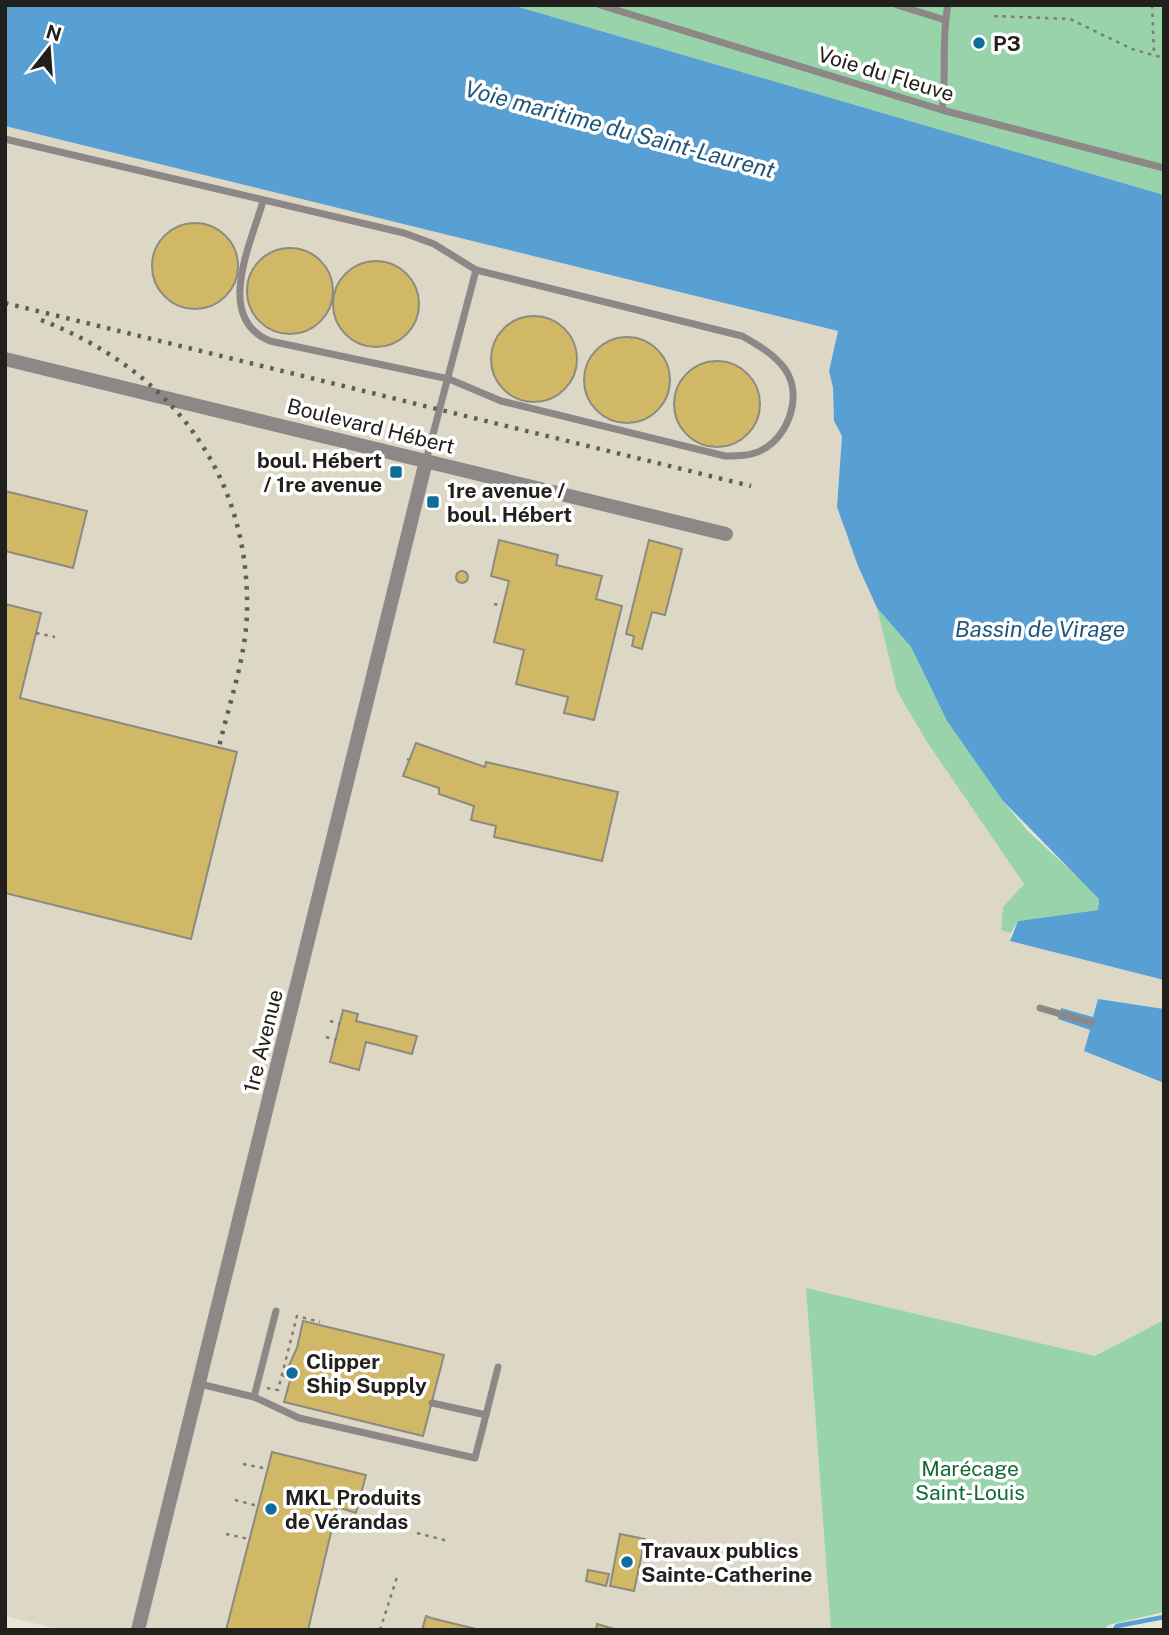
<svg xmlns="http://www.w3.org/2000/svg" width="1169" height="1635" font-family="'Public Sans',sans-serif">
<rect width="100%" height="100%" fill="#e8e5d9"/>
<!-- built -->
<polygon fill="#ddd8c6" points="5,125 838,331 829,371 833,388 834,421 842,436 837,508 858,566 877,608 897,691 927,742 1024,884 1003,907 1001,930 1011,933 1010,941 1164,980 1164,1009 1099,1000 1093,1017 1061,1008 1058,1019 1090,1030 1084,1051 1164,1083 1164,1320 1095,1356 806,1289 831,1630 62,1630 5,1616"/>
<!-- green -->
<g fill="#98d3a9">
<polygon points="512,5 1164,5 1164,195"/>
<polygon points="877,608 911,647 947,721 1003,801 1028,831 1094,892 1099,899 1098,910 1018,921 1011,933 1001,930 1003,907 1024,884 927,742 897,691"/>
<polygon points="806,1288 1095,1356 1164,1320 1164,1612 1108,1625 1104,1630 831,1630"/>
</g>
<!-- water -->
<g fill="#58a0d4">
<polygon points="5,5 512,5 1164,195 1164,980 1010,941 1018,921 1098,910 1099,899 1003,801 947,721 911,647 877,608 858,566 837,507 842,436 834,421 833,388 829,371 838,331 5,126"/>
<polygon points="1098,999 1164,1009 1164,1083 1084,1051 1090,1030 1058,1019 1061,1008 1093,1017"/>
</g>
<g fill="none" stroke-linecap="round" stroke-linejoin="round">
<!-- stream -->
<polyline stroke="#58a0d4" stroke-width="4.5" points="1114,1630 1117,1626 1164,1617"/>
</g>
<!-- building -->
<g fill="#d0b866" stroke="#8d8a80" stroke-width="2">
<circle cx="195" cy="266" r="43"/>
<circle cx="290" cy="291" r="43"/>
<circle cx="376" cy="304" r="43"/>
<circle cx="534" cy="359" r="43"/>
<circle cx="627" cy="380" r="43"/>
<circle cx="717" cy="404" r="43"/>
<polygon points="5,491 87,511 73,568 5,551"/>
<polygon points="499,540 558,555 556,565 602,576 596,599 622,606 594,720 564,713 568,697 516,684 524,650 494,642 509,581 491,576"/>
<polygon points="649,540 682,549 665,615 652,612 642,649 632,646 634,636 626,634"/>
<circle cx="462" cy="577" r="6"/>
<polygon points="5,604 41,613 20,698 237,752 191,939 5,893"/>
<polygon points="416,743 485,767 486,762 618,792 602,861 494,837 496,826 471,820 474,806 439,794 439,788 403,776"/>
<polygon points="343,1010 358,1014 356,1021 417,1036 412,1054 366,1042 359,1070 330,1062"/>
<polygon points="303,1321 444,1355 423,1436 284,1402 291,1377 284,1376 297,1348"/>
<polygon points="272,1452 366,1475 356,1513 337,1507 308,1630 226,1630"/>
<polygon points="620,1534 645,1539 634,1591 610,1586"/>
<polygon points="588,1570 609,1574 606,1586 586,1581"/>
<polygon points="426,1616 431,1618 480,1630 422,1630"/>
<polygon points="597,1624 618,1630 596,1630"/>
</g>
<g fill="none" stroke-linecap="round" stroke-linejoin="round">
<!-- path -->
<g stroke="#7f7c75" stroke-width="2.5" stroke-dasharray="3.5 5" stroke-linecap="butt">
<polyline points="1152,5 1154,54"/>
<polyline points="994,16 1070,19 1132,49 1164,58"/>
<polyline points="494,604 503,606"/>
<polyline points="36,633 55,637"/>
<polyline points="407,759 409,760"/>
<polyline points="330,1021 340,1024"/>
<polyline points="326,1037 336,1040"/>
<polyline points="267,1388 278,1390 297,1316 320,1322"/>
<polyline points="243,1464 268,1469"/>
<polyline points="235,1500 258,1506"/>
<polyline points="417,1533 448,1541"/>
<polyline points="226,1534 249,1539"/>
<polyline points="380,1630 397,1577"/>
</g>
<!-- lane -->
<g stroke="#8d8787" stroke-width="7">
<polyline points="600,5 942,110 1164,168"/>
<polyline points="897,5 945,20"/>
<path d="M942 110C947 74 941 40 948 5"/>
<path d="M5 139 404 233 434 244 476 270 742 336C758 345 774 354 785 369 803 395 789 436 762 450 751 456 738 456 725 456L501 401 449 379 270 341C214 318 251 244 263 201"/>
<polyline points="426,461 476,270"/>
<polyline points="1040,1008 1092,1023"/>
<polyline points="200,1384 254,1397 276,1311"/>
<polyline points="254,1397 299,1418 475,1458 486,1415 432,1403"/>
<polyline points="486,1415 498,1367"/>
</g>
<!-- street -->
<g stroke="#8d8787" stroke-width="14">
<polyline points="5,359 726,534"/>
<polyline points="138,1630 426,461"/>
</g>
<!-- rail -->
<g stroke="#615e58" stroke-width="4.5" stroke-dasharray="3.5 7" stroke-linecap="butt">
<polyline points="5,303 751,486"/>
<path d="M41 320C168 369 250 471 247 612 246 657 229 704 219 747"/>
</g>
</g>
<!-- markers -->
<g fill="#0f6d9c" stroke="#fff" stroke-width="2.5">
<circle cx="979" cy="43" r="7"/>
<rect x="389" y="465" width="14" height="14" rx="3.5"/>
<rect x="426" y="495" width="14" height="14" rx="3.5"/>
<circle cx="292" cy="1373" r="7"/>
<circle cx="271" cy="1509" r="7"/>
<circle cx="627" cy="1562" r="7"/>
</g>
<g text-anchor="middle" dominant-baseline="central" stroke-width="7" stroke-linejoin="round" paint-order="stroke">
<!-- poi labels -->
<g font-size="21" font-weight="bold" fill="#22201c" stroke="#fff" text-anchor="start">
<text x="993" y="43">P3</text>
<text x="382" y="460" text-anchor="end">boul. Hébert<tspan x="382" dy="24">/ 1re avenue</tspan></text>
<text x="447" y="490">1re avenue /<tspan x="447" dy="24">boul. Hébert</tspan></text>
<text x="306" y="1361">Clipper<tspan x="306" dy="24">Ship Supply</tspan></text>
<text x="285" y="1497">MKL Produits<tspan x="285" dy="24">de Vérandas</tspan></text>
<text x="641" y="1550">Travaux publics<tspan x="641" dy="24">Sainte-Catherine</tspan></text>
</g>
<!-- street labels -->
<g font-size="21" fill="#22201c" stroke="#fff">
<text transform="translate(886 74) rotate(17)">Voie du Fleuve</text>
<text transform="translate(371 426) rotate(14)">Boulevard Hébert</text>
<text transform="translate(263 1041) rotate(-76)">1re Avenue</text>
</g>
<!-- park labels -->
<g font-size="21" fill="#126839" stroke="#fff">
<text x="970" y="1468">Marécage<tspan x="970" dy="24">Saint-Louis</tspan></text>
</g>
<!-- water labels -->
<g font-size="23" font-style="italic" fill="#22577b" stroke="#fff">
<text transform="translate(620 129) rotate(15)">Voie maritime du Saint-Laurent</text>
<text x="1040" y="628">Bassin de Virage</text>
</g>
</g>
<!-- border -->
<rect width="1169" height="1635" fill="none" stroke="#22201c" stroke-width="14"/>
<!-- north arrow -->
<g transform="translate(49 49) rotate(17)" stroke="#ffffff" stroke-width="5" paint-order="stroke">
<path d="M0-5L12 26L0 18L-12 26Z" fill="#22201c"/>
<text y="-10" font-size="19" font-weight="bold" text-anchor="middle" fill="#22201c">N</text>
</g>
</svg>
